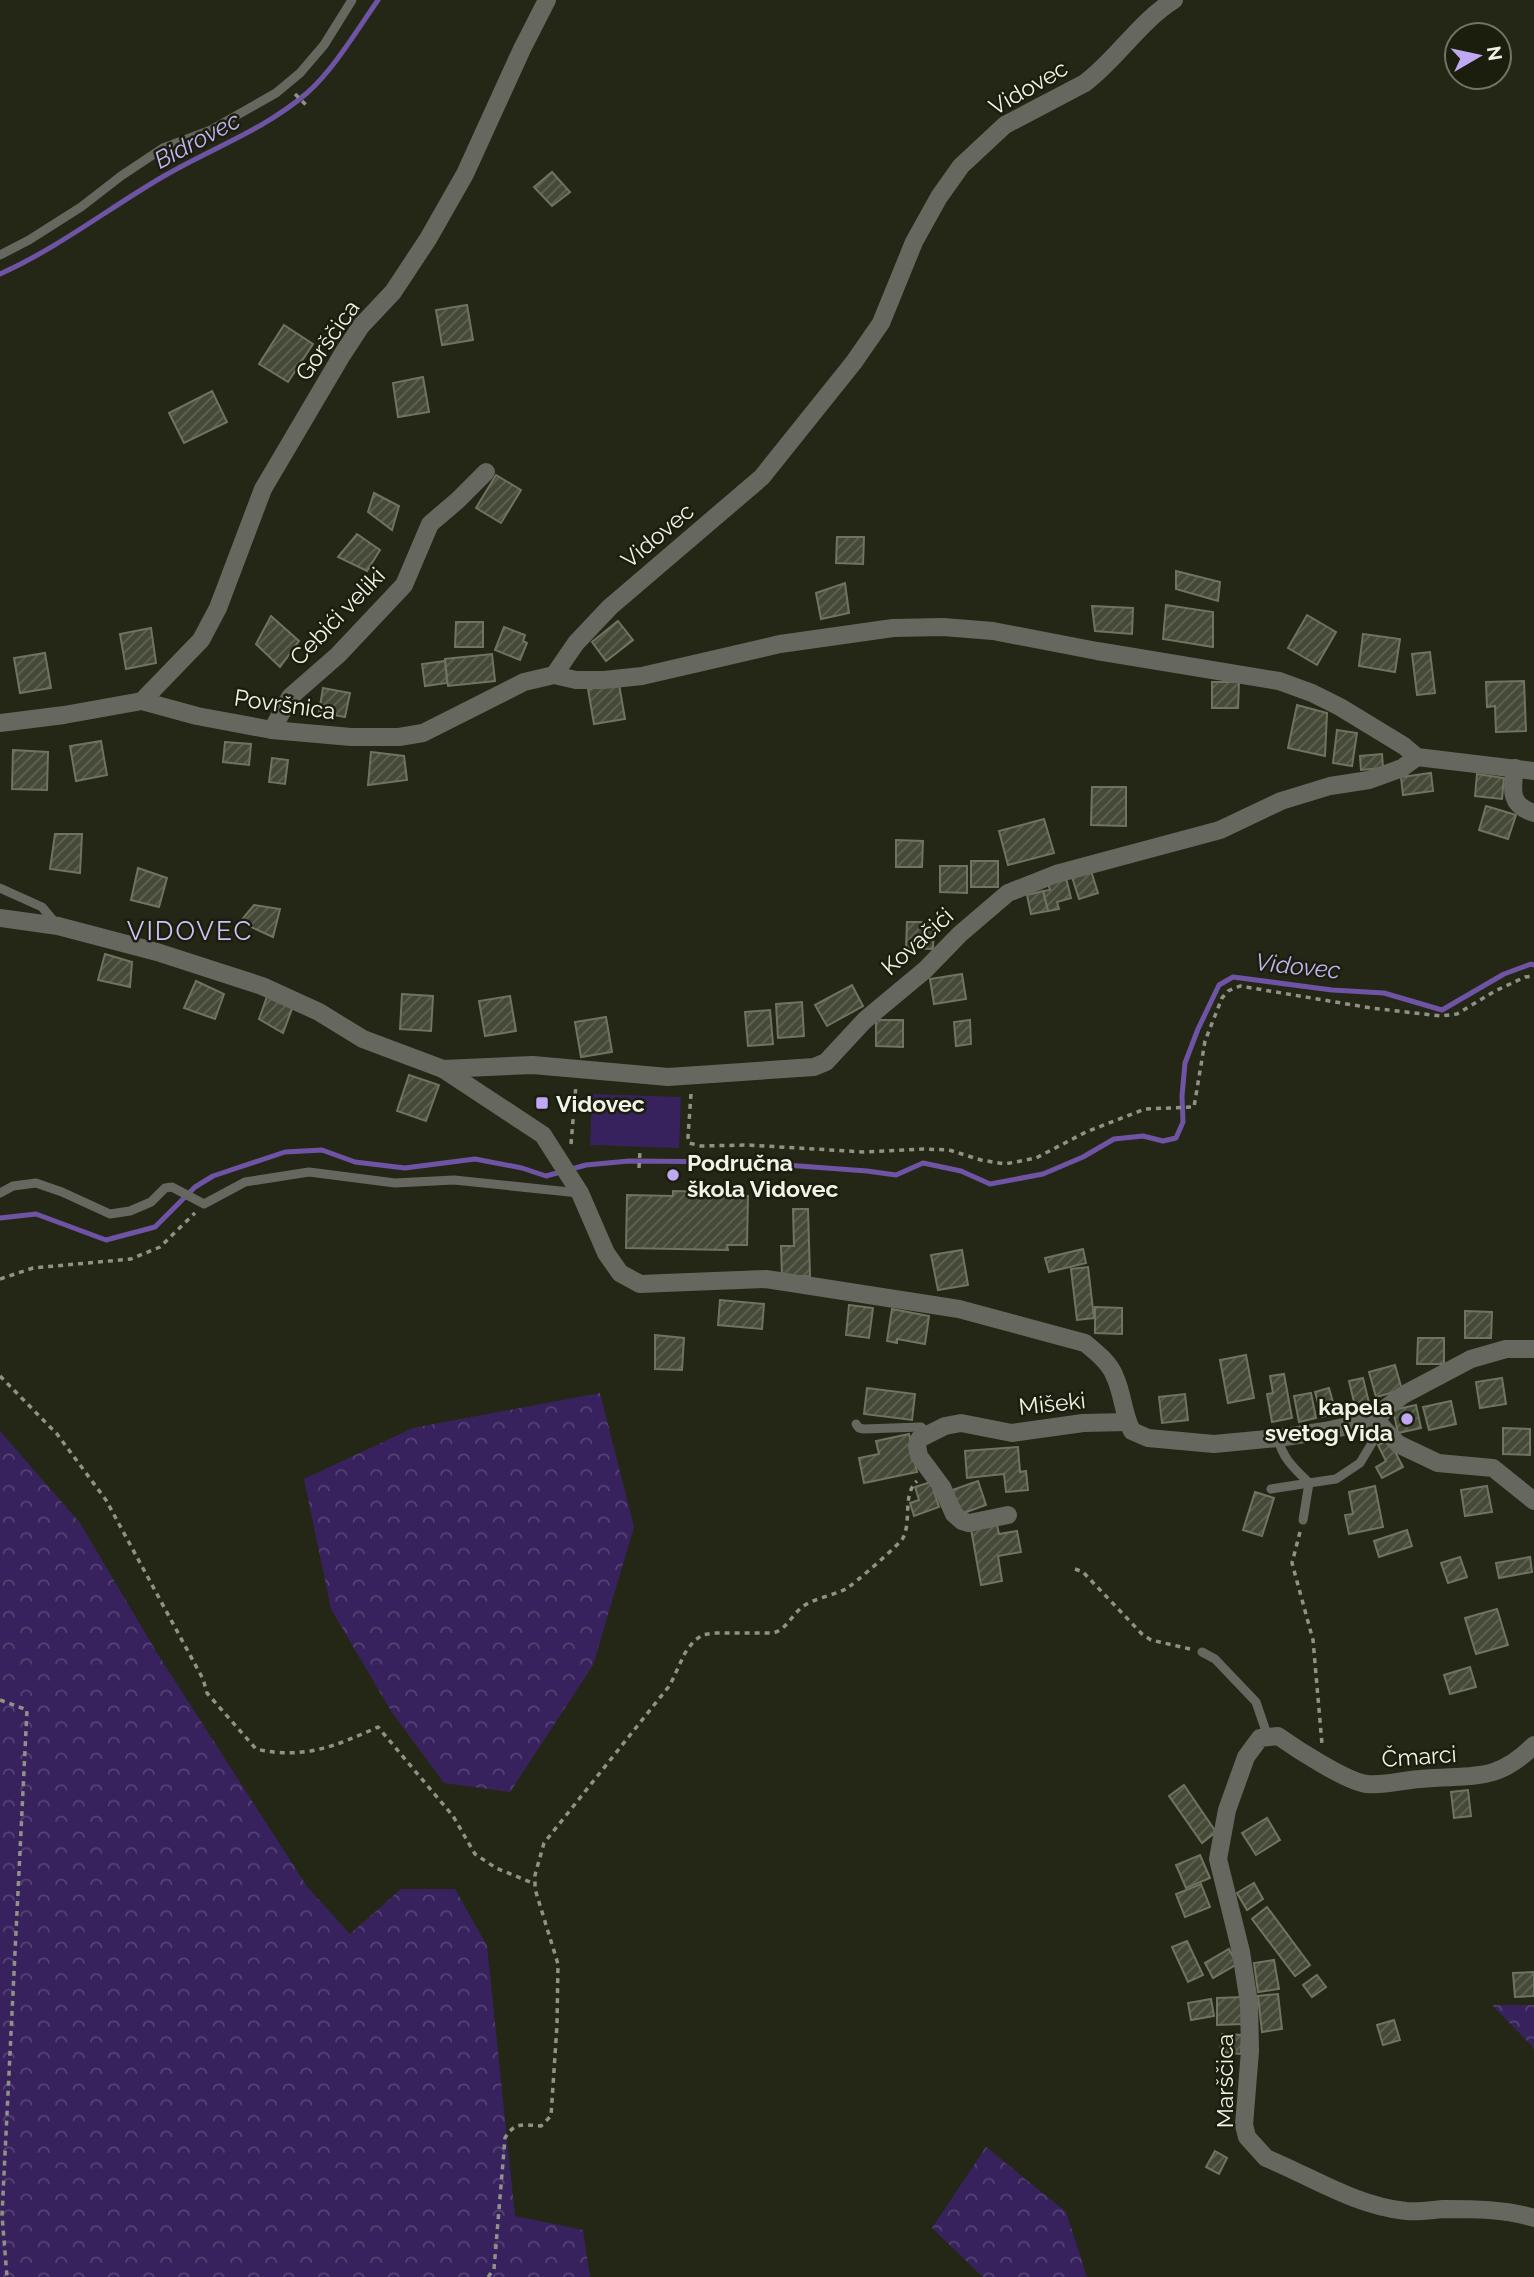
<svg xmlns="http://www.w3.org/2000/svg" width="1534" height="2277" font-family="Raleway,sans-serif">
<defs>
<pattern id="forest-crowns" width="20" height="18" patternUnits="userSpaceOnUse" patternTransform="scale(1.75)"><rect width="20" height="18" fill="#38225d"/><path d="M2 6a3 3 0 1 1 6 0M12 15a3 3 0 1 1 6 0" fill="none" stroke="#554374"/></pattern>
<pattern id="building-hatch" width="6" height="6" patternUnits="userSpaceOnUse" patternTransform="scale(1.75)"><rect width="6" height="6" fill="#454937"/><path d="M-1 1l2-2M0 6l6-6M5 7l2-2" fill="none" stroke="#606454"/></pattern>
</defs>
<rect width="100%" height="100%" fill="#242716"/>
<!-- green -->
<polygon fill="#38225d" points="592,1094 681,1097 679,1148 590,1145"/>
<!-- forest -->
<g fill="url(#forest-crowns)">
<polygon points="600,1393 634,1527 593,1665 510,1792 444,1783 391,1711 331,1609 304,1479 413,1428"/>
<polygon points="0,1431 80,1523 157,1653 308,1888 350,1934 401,1889 455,1889 487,1946 515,2216 583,2230 590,2277 0,2277"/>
<polygon points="1492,2005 1534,2005 1534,2050 1532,2046"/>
<polygon points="986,2147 1066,2212 1087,2277 983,2277 932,2228"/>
</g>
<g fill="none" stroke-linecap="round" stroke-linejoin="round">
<!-- stream -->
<g stroke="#6f53a4" stroke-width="5">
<path d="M0 274C58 248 109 208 164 176 212 148 264 130 307 93 334 69 357 30 378 0"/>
<polyline points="0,1218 36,1214 106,1240 155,1227 195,1187 213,1176 285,1152 322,1150 355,1162 405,1168 475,1159 522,1168 546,1176 586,1165 629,1161 746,1162 867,1171 896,1175 923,1163 961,1171 990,1184 1043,1174 1083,1157 1114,1139 1143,1136 1163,1141 1176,1138 1183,1122 1182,1096 1185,1063 1198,1029 1219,985 1233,977 1332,990 1384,993 1442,1010 1504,974 1531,964 1534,965"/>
</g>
</g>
<!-- building -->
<g fill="url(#building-hatch)" stroke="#6f7360" stroke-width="2">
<polygon points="552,172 570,192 552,206 534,187"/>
<polygon points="467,305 473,340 442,345 436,310"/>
<polygon points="284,325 313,344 288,382 259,364"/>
<polygon points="423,377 429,412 398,417 393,383"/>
<polygon points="212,391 227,422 184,443 169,413"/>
<polygon points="496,475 521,490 501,523 476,508"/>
<polygon points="374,493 399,506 392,530 368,512"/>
<polygon points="357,534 380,550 367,571 338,557"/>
<polygon points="837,537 864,537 863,564 836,563"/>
<polygon points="1176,571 1220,582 1218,601 1176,589"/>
<polygon points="845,583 849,613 821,619 816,593"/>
<polygon points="1166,605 1213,612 1213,647 1163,639"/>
<polygon points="1092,606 1133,608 1132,634 1095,631"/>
<polygon points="1307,615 1336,632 1317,665 1288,648"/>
<polygon points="271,616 299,641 280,667 256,644"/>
<polygon points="618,621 633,640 606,661 592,642"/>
<polygon points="456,622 483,622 483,647 455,647"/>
<polygon points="504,627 525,635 523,641 527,643 520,660 495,650"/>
<polygon points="151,628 156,663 126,669 120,634"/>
<polygon points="1363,634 1400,639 1395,672 1359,666"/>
<polygon points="1430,652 1435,693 1417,695 1412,654"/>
<polygon points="45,653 51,688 20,693 14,658"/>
<polygon points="492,654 495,681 448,686 445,659"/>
<polygon points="445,661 447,683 425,686 422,664"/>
<polygon points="1524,681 1526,731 1496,732 1495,706 1487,707 1486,682"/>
<polygon points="1212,682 1239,682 1238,708 1212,708"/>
<polygon points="619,684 625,719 594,724 588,689"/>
<polygon points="323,688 350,693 345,717 319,712"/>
<polygon points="1297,705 1327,713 1325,756 1288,748"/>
<polygon points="1337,730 1357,733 1352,766 1333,763"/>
<polygon points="101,741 107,775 76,781 70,746"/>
<polygon points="225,742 251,744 249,765 223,762"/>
<polygon points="13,750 48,752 47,790 12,789"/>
<polygon points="371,752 404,756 407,780 368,785"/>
<polygon points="1382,754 1383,768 1361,770 1360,756"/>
<polygon points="272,758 288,760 285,784 269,782"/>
<polygon points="1431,773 1433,791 1403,795 1401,777"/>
<polygon points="1477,774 1504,778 1502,799 1475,796"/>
<polygon points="1092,787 1126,787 1126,826 1091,825"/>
<polygon points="1486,806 1516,815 1508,839 1479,830"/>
<polygon points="1044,819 1054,853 1008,865 999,831"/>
<polygon points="55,834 82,834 80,873 50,869"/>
<polygon points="896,840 923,841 922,867 896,867"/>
<rect x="971" y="861" width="27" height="26"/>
<polygon points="940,866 967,866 967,893 940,892"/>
<polygon points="138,868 167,878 159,907 131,900"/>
<polygon points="1091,871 1098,893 1079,899 1072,877"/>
<polygon points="1066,878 1071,898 1057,902 1059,909 1048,911 1043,891 1050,890 1048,883"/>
<polygon points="1043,891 1048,911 1031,914 1027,895"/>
<polygon points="254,905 280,909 273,937 240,922"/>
<polygon points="907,922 934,922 933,949 906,948"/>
<polygon points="105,954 132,962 130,987 98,980"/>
<polygon points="962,974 966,999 934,1004 930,979"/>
<polygon points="196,981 224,994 215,1019 184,1008"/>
<polygon points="852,985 863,1006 827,1026 815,1005"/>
<polygon points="268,994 293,1006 283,1033 259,1019"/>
<polygon points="402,994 433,996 431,1031 400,1029"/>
<polygon points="510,996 516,1031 485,1036 479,1001"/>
<polygon points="802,1002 804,1036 778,1038 776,1004"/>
<polygon points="770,1010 773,1044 748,1046 745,1012"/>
<polygon points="606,1017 612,1052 581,1057 575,1022"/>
<polygon points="876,1020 903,1020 903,1047 876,1046"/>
<polygon points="970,1020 971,1044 956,1046 954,1022"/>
<polygon points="409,1075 439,1085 426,1121 397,1111"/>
<polygon points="673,1191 709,1192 709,1196 748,1196 747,1245 727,1245 728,1250 626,1248 627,1195 673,1196"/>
<polygon points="793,1209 808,1209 810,1276 782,1277 781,1246 794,1246"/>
<polygon points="1083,1249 1086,1263 1049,1272 1045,1258"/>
<polygon points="962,1250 968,1285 938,1290 931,1255"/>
<polygon points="1088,1267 1094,1318 1077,1320 1071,1269"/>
<polygon points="720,1300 764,1304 762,1329 718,1325"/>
<polygon points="849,1305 873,1308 869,1338 846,1335"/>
<polygon points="1095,1307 1122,1308 1122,1334 1095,1333"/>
<polygon points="892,1309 929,1316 925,1344 897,1339 897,1343 887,1341"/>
<polygon points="1465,1311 1492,1312 1491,1338 1465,1338"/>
<polygon points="655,1335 684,1338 682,1370 655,1369"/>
<polygon points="1418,1338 1444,1338 1444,1364 1417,1364"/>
<polygon points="1246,1355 1254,1398 1228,1403 1220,1360"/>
<polygon points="1395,1365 1402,1390 1376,1397 1369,1372"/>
<polygon points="1284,1374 1292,1418 1272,1422 1267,1394 1273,1393 1270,1376"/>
<polygon points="1363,1378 1369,1403 1355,1406 1349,1381"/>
<polygon points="1502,1378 1506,1404 1480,1408 1476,1382"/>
<polygon points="867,1388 915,1394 912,1420 864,1414"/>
<polygon points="1329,1388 1336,1413 1322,1417 1315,1392"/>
<polygon points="1311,1393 1316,1418 1299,1422 1294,1396"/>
<polygon points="1185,1394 1188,1420 1162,1423 1159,1397"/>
<polygon points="1451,1401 1456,1424 1429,1430 1423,1407"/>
<polygon points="1416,1405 1421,1428 1398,1433 1393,1410"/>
<polygon points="1503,1428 1530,1429 1530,1455 1503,1454"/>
<polygon points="909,1434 917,1472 864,1483 859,1458 879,1454 876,1441"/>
<polygon points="1389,1440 1403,1467 1382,1478 1376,1467 1386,1461 1378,1445"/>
<polygon points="1018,1447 1020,1472 1026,1471 1028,1490 1006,1492 1004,1474 967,1478 965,1451"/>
<polygon points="978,1481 986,1505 961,1514 952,1490"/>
<polygon points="931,1482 939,1507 914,1516 910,1503 919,1500 915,1487"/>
<polygon points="1375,1486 1383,1527 1349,1534 1345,1515 1353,1514 1349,1492"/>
<polygon points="1487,1486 1492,1512 1465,1516 1461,1490"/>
<polygon points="1255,1492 1274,1498 1262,1536 1243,1530"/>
<polygon points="997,1525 999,1534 1017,1531 1021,1552 998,1556 1002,1581 981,1585 971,1529"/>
<polygon points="1407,1530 1412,1546 1379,1557 1374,1541"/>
<polygon points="1460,1557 1467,1577 1448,1583 1441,1563"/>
<polygon points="1530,1557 1532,1572 1499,1578 1496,1563"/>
<polygon points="1497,1609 1508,1645 1476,1654 1465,1618"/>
<polygon points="1470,1667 1476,1687 1450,1694 1444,1675"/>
<polygon points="1184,1785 1216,1832 1202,1843 1169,1796"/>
<polygon points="1468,1790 1471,1816 1454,1818 1451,1792"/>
<polygon points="1267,1818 1280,1840 1256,1855 1242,1833"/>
<polygon points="1200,1855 1210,1878 1186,1888 1176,1865"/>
<polygon points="1254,1883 1263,1899 1247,1910 1237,1893"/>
<polygon points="1201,1884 1210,1907 1185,1917 1176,1894"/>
<polygon points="1267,1907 1310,1965 1295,1976 1252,1919"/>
<polygon points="1187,1941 1203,1975 1188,1982 1172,1947"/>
<polygon points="1229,1949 1237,1964 1213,1978 1205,1963"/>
<polygon points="1274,1960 1279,1989 1258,1992 1254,1963"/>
<polygon points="1534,1972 1534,1996 1515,1997 1513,1973"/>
<polygon points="1317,1975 1326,1987 1312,1997 1303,1985"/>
<polygon points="1278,1994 1282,2029 1262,2032 1258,1996"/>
<polygon points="1243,1997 1243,2024 1217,2025 1217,1998"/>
<polygon points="1211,1999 1214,2016 1191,2020 1188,2003"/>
<polygon points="1394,2020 1400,2040 1383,2045 1377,2025"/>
<polygon points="1222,2034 1242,2035 1241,2054 1220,2052"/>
<polygon points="1215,2151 1227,2158 1219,2174 1206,2167"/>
</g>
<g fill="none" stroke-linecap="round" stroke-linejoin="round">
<!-- path -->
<g stroke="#8f9284" stroke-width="3.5" stroke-dasharray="5 5" stroke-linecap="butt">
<polyline points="295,94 307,106"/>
<polyline points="691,1094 688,1137 689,1143 701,1146 748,1145 864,1152 923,1149 949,1150 981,1160 1005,1164 1036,1158 1086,1132 1145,1109 1194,1107 1205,1041 1222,998 1228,991 1240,986 1371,1008 1441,1016 1457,1014 1495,991 1525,977 1534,976"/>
<polyline points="571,1144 576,1085"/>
<polyline points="639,1168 640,1151"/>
<polyline points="0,1279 33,1268 131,1259 160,1247 195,1213"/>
<path d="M0 1376 57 1434 106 1500 203 1679 207 1693 256 1749C303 1760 336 1746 378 1727L453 1816 475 1854 496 1868 535 1884"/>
<polyline points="1300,1532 1292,1563 1313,1640 1322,1744"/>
<polyline points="1075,1569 1083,1572 1142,1634 1151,1640 1190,1649"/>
<polyline points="0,1700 27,1710 2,2215 7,2277"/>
<path d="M488 2277 494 2269 505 2138C515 2121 524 2125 541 2126L551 2116 557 2025 558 1964 535 1889V1875L544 1843 670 1685 685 1653 693 1642 702 1635 714 1633H773C788 1629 792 1613 805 1605 817 1598 833 1595 846 1589 854 1584 899 1545 903 1538 912 1520 902 1495 917 1481"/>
</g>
<!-- service -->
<g stroke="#66685f" stroke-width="9">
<polyline points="0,255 29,240 81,207 121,176 163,148 211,130 276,93 300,73 324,45 352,0"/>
<polyline points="0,888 42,907 57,925"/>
<polyline points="0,1193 13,1186 36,1183 62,1192 110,1214 130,1211 151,1202 165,1188 172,1187 204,1204 245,1182 309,1172 395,1183 454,1180 579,1193"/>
<polyline points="856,1424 859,1428 864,1429 921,1427 928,1433"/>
<path d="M1278 1438C1282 1458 1295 1469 1309 1483L1336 1479 1360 1463 1375 1438 1373 1421"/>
<polyline points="1271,1489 1309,1483 1303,1520"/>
<polyline points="1202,1652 1215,1659 1256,1702 1268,1737"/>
</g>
<!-- minor -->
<g stroke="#66685f" stroke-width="18">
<path d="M554 675 576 643 610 607 762 477 854 362 881 323 914 242 939 197 961 166 1005 125 1085 83C1117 59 1139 22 1174 0"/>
<polyline points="142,701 201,640 218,608 263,489 342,355 361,326 393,292 428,239 465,174 522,49 547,0"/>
<polyline points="0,723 64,715 142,701 197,716 272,730 351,737 399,737 423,733 524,682 554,675 576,680 604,680 642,676 780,644 893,628 943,627 993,631 1097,651 1279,681 1312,693 1340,707 1404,746 1417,757 1534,771"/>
<polyline points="272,730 290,697 338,655 404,585 430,524 458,500 486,472"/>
<path d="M1515 768C1512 790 1509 805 1534 813"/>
<path d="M0 918 58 926 157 952 262 986 319 1012 363 1039 443 1069 543 1135 580 1193 606 1253 620 1273 640 1284 766 1279 959 1309 1085 1343C1096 1352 1110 1363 1115 1377 1123 1394 1123 1414 1132 1431L1148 1438 1214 1444 1278 1438 1325 1431 1376 1420 1386 1408 1403 1395 1471 1359 1506 1349H1534"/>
<polyline points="443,1069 533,1065 668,1077 814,1067 826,1062 865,1020 925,970 960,934 1008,893 1056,874 1220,830 1281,801 1330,786 1369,780 1402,768 1417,757"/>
<polyline points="1376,1420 1398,1444 1438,1463 1493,1468 1534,1501"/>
<polyline points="1008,1515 969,1523 962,1521 954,1514 942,1487 919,1456 917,1446 919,1439 945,1426 961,1423 1012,1433 1083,1423 1127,1422"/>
<path d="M1534 1745C1496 1784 1470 1774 1420 1779 1404 1780 1384 1786 1367 1784 1347 1782 1295 1748 1278 1736L1260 1738 1246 1757 1227 1810 1218 1859 1241 1952 1249 2003 1250 2051 1244 2125 1247 2137 1266 2158C1312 2177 1356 2206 1406 2211 1419 2212 1431 2210 1444 2209 1474 2209 1505 2209 1534 2218"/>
</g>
</g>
<!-- markers -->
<g fill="#bfa9f4" stroke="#1b1e0d" stroke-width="2.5">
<rect x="535" y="1096" width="14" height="14" rx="3.5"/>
<circle cx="673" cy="1175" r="7"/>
<circle cx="1407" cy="1419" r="7"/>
</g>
<g text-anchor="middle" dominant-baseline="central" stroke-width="5" stroke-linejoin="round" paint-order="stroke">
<!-- street labels -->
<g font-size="23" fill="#f0f3e8" stroke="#1b1e0d">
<text transform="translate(1028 87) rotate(-30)">Vidovec</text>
<text transform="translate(327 340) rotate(-55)">Gorščica</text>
<text transform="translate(657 535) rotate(-40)">Vidovec</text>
<text transform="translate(337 616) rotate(-46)">Cebići veliki</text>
<text transform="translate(285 704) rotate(8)">Površnica</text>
<text transform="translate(917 941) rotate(-42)">Kovačići</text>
<text transform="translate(1052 1403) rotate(-6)">Mišeki</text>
<text transform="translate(1419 1756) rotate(-4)">Čmarci</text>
<text transform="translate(1224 2081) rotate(-90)">Marščica</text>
</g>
<!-- poi labels -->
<g font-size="23" font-weight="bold" fill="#f0f3e8" stroke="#1b1e0d" text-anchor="start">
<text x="556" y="1103">Vidovec</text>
<text x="687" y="1162">Područna<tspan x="687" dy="26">škola Vidovec</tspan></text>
<text x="1393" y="1406" text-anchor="end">kapela<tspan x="1393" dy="26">svetog Vida</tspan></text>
</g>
<!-- water labels -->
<g font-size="24" font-style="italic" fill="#c5b2f4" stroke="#1b1e0d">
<text transform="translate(197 140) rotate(-28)">Bidrovec</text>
<text transform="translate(1298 966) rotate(6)">Vidovec</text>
</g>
<!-- quarter labels -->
<g font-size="26" letter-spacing="2" fill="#d1c0f9" stroke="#1b1e0d">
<text x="190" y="931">VIDOVEC</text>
</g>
</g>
<!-- north arrow -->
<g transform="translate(1478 56) rotate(81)"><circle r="33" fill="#1b1e0d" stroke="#707365" stroke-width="2"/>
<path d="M0-5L12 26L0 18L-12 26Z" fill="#bfa9f4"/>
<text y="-10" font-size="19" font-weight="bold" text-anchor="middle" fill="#f0f3e8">N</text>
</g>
</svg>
